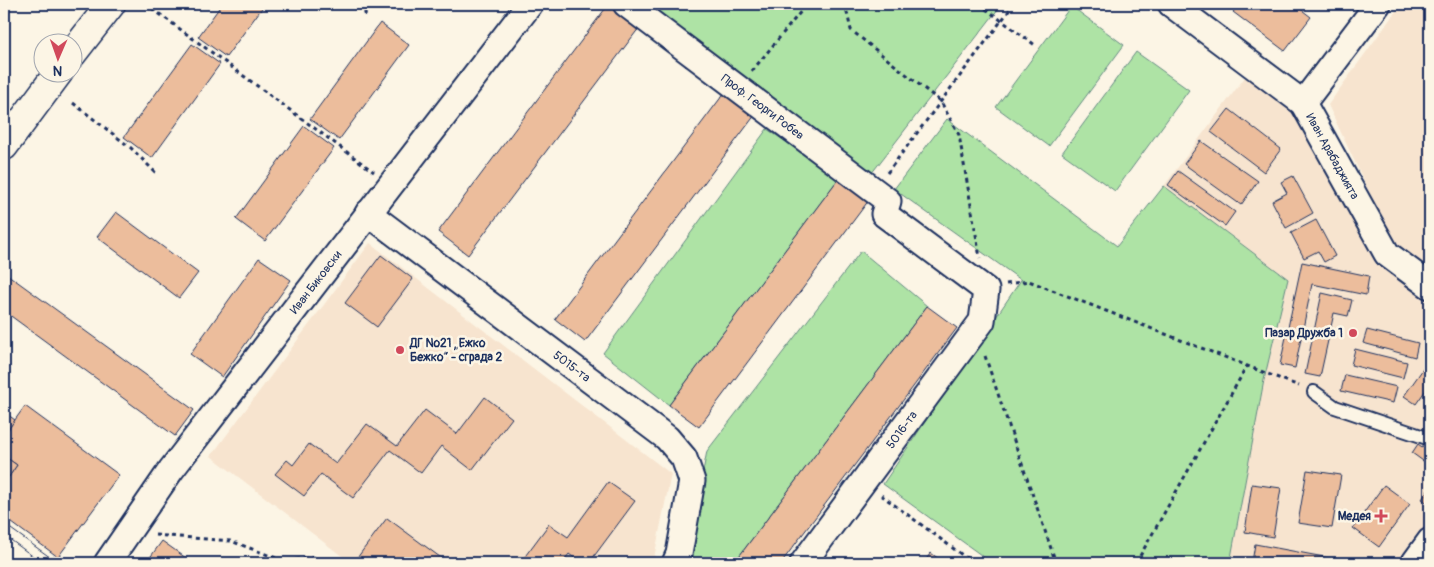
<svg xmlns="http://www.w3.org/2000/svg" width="1434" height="567" font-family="Pangolin,sans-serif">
<rect width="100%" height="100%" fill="#fcf5e5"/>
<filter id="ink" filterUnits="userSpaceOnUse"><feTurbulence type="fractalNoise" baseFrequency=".02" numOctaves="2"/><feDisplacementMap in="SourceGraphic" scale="10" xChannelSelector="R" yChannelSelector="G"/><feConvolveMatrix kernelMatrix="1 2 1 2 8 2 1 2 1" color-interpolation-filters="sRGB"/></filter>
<g filter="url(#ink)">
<!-- built -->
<g fill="#f7e4cf">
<polygon points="1401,4 1430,4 1430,271 1394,245 1328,105"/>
<polygon points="1254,65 1303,103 1387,254 1430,286 1430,541 1414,563 1230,563 1264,380 1288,279 1164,186"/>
<polygon points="370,243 671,474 653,563 351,563 211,456"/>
</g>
<!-- green -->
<g fill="#aee3a5" stroke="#648982">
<polygon points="647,4 1002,4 871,174"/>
<polygon points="1071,6 1124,45 1049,146 996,107"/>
<polygon points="1136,52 1189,90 1115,191 1062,153"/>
<polygon points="947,119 1117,246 1164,186 1288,279 1264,380 1230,563 992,563 883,484 1021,280 894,189"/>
<polygon points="767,129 839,178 669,405 603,353"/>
<polygon points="861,251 927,306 734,563 685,563 707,451"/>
</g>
<!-- building -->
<g fill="#ecbd9c" stroke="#1b2f5e">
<polygon points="222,4 265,4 226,57 198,37"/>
<polygon points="1239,4 1294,4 1311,17 1285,51 1233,12"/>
<polygon points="608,5 639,28 468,255 438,232"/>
<polygon points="380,23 409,45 339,140 310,119"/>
<polygon points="192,44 220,64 152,158 124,137"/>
<polygon points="725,92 755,115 585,342 555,319"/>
<polygon points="1229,109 1281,149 1264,172 1211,132"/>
<polygon points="304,126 334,148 265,241 236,219"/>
<polygon points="1201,141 1258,181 1241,205 1184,164"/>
<polygon points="1178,171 1235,212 1225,226 1168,185"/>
<polygon points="1293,176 1313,213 1286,228 1272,201 1287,193 1281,182"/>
<polygon points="839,178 869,200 699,427 669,405"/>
<polygon points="116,212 198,273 179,298 97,237"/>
<polygon points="1316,220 1335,256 1324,262 1318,251 1304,258 1291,233"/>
<polygon points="381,255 413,279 377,327 345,303"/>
<polygon points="259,258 291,280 222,377 190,354"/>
<polygon points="1302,262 1369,276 1366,295 1312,284 1295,368 1280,365"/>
<polygon points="4,272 194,410 175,436 4,311"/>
<polygon points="1322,293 1352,300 1348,316 1334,313 1320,377 1305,374"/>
<polygon points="927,306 957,328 872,442 781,563 734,563"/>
<polygon points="1367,330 1418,343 1415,357 1363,343"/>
<polygon points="1355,349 1407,362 1403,378 1351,365"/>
<polygon points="1430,359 1430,384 1416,404 1404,396"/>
<polygon points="1345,375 1397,387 1393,403 1341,391"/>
<polygon points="485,397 512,418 472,470 441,446 421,473 390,450 353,498 321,474 304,496 275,474 287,460 293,465 309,444 336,464 367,424 397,446 425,410 457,434"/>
<polygon points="25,406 119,475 58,557 4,517 4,484 17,465 4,456 4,435"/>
<polygon points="4,412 15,420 4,435"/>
<polygon points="1425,443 1430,447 1430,466 1412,453 1418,444 1422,447"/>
<polygon points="4,456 17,465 4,484"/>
<polygon points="1307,470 1341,475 1332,528 1298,523"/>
<polygon points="608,482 635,501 589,563 581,563 569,554 562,563 520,563 549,524 568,537"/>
<polygon points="1252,484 1281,488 1273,537 1245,532"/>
<polygon points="1384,485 1410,504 1379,547 1353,528"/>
<polygon points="1430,488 1430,505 1422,499"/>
<polygon points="387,518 444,560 442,563 365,563 357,558"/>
<polygon points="162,541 193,563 146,563"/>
<polygon points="1255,544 1356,563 1252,562"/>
<polygon points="931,553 944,563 923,563"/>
</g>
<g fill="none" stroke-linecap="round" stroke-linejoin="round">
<defs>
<polyline id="service" points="1314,392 1335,407 1430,439"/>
<g id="minor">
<path id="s1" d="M626 4 888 201 884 214 986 290 982 321 803 563"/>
<path id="s2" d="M1171 4 1303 103 1387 254 1430 286"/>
<polyline points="1303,103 1378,4"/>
<path id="s3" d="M368 213 667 438 684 458 692 481 679 554 675 563"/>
<path id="s4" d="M107 563 171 470 530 4"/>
<polyline points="1414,563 1430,541"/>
</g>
<g id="tertiary">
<polyline points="72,54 111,4"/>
<polyline points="4,146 59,72"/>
</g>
</defs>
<!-- service casing -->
<use href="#service" stroke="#1b2f5e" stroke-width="16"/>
<!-- minor casing -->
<use href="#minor" stroke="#1b2f5e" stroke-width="29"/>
<!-- tertiary casing -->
<use href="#tertiary" stroke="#1b2f5e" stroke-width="31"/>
<!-- path -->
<g stroke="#1b2f5e" stroke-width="3" stroke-dasharray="4 4" stroke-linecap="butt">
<polyline points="146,4 374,172"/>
<polyline points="363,4 366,18"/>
<polyline points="845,4 851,30 941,102 959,135 980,258"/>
<polyline points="979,4 1035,45"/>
<polyline points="752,71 807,4"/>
<polyline points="73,103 131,148 156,173"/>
<polyline points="887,173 1014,4"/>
<polyline points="1006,284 1029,281 1299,386"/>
<polyline points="985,356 1056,563"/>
<polyline points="881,495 973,563"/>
<polyline points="155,535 231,541 284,561 318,557"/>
<polyline points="1136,563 1247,366"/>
</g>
<!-- service -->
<use href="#service" stroke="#fcf5e5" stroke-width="12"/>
<!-- minor -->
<use href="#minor" stroke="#fcf5e5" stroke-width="25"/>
<!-- tertiary -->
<use href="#tertiary" stroke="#fcf5e5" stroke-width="28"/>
<!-- tram -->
<g stroke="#1b2f5e" stroke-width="1">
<polyline points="4,524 58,563"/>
<polyline points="4,535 42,563"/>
</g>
</g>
</g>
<!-- markers -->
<g fill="#d1495b" stroke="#fcf5e5" stroke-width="2">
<circle cx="1353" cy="333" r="5"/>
<circle cx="400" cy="350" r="5"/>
<path d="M1378.5 508.5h5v5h5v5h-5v5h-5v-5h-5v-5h5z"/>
</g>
<g text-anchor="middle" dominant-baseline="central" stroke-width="5" stroke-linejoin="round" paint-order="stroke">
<!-- street labels -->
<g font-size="12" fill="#1b2f5e" stroke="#fcf5e5">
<text stroke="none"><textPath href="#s1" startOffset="171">Проф. Георги Робев</textPath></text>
<text stroke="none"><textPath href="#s2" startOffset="226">Иван Арабаджията</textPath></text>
<text stroke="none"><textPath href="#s4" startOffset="350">Иван Биковски</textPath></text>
<text stroke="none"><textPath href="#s3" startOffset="255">5015-та</textPath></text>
<text transform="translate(902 430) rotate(-54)">5016-та</text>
</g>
<!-- poi labels -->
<g font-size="12" font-weight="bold" fill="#1b2f5e" stroke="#fcf5e5" text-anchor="end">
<text x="1343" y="333">Пазар Дружба 1</text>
<text x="410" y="343" text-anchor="start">ДГ №21 „Ежко<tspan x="410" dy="14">Бежко“ - сграда 2</tspan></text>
<text x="1371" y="516">Медея</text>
</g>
</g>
<!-- margin -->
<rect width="1434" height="567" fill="none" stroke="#fcf5e5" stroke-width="20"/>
<rect x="10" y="10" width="1414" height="547" fill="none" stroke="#1b2f5e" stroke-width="2" filter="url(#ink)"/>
<!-- north arrow -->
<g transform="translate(58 58) rotate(182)"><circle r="24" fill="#fcf5e5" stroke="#a2a6af"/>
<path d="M0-4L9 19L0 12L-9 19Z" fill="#d1495b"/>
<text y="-8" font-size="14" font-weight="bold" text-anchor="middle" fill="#1b2f5e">N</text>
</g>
</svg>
